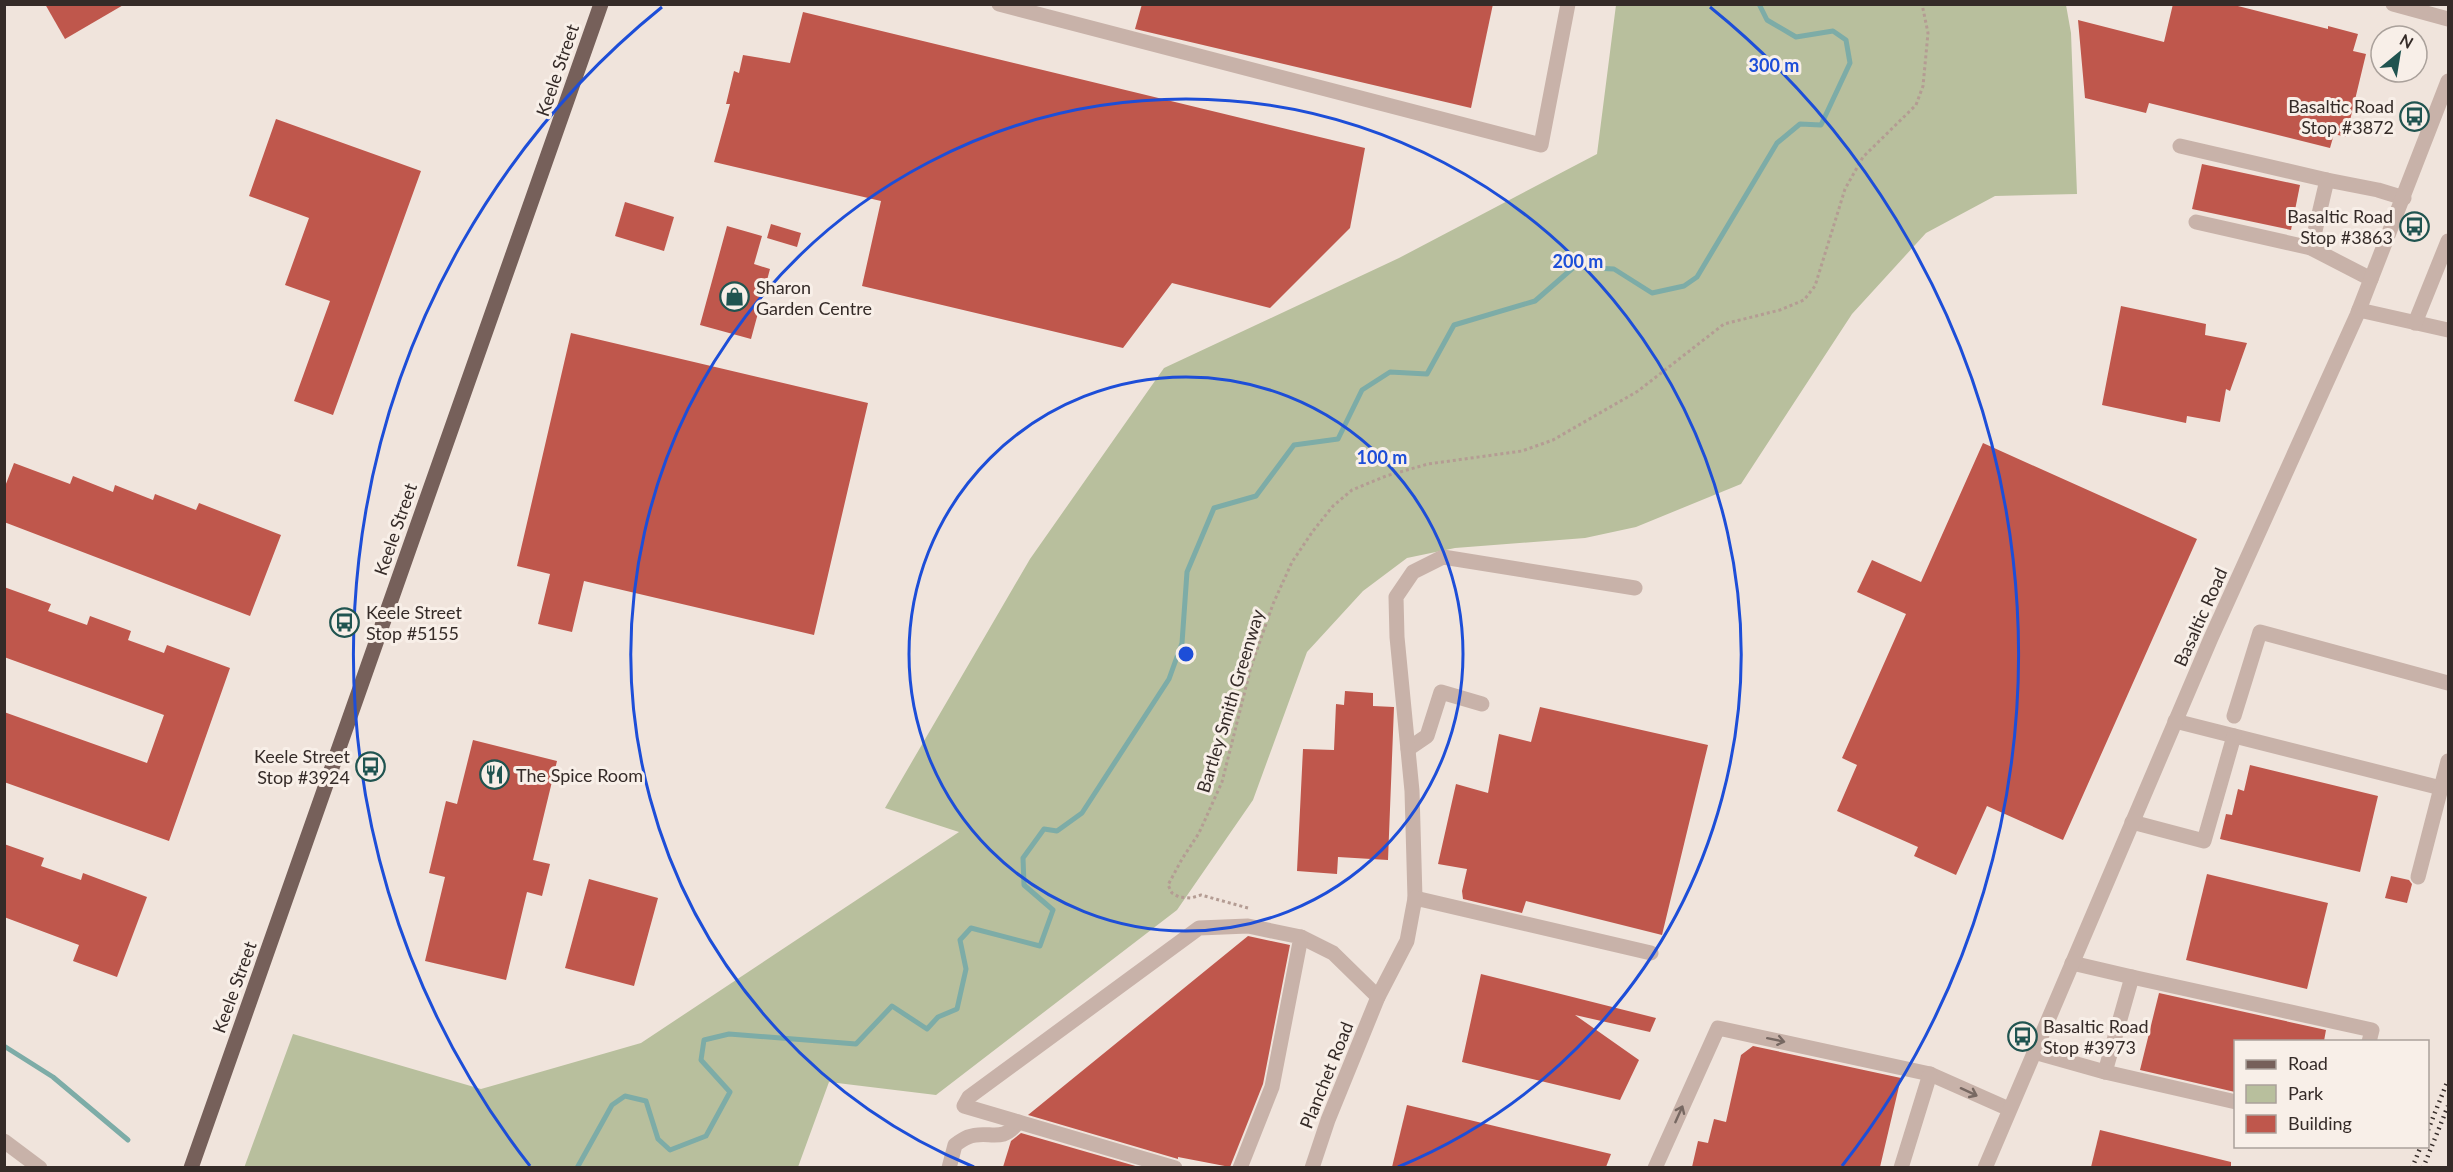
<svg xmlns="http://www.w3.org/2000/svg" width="2453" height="1172" font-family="Lato,sans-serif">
<rect width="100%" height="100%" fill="#f0e4dc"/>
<!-- green -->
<polygon fill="#b8bf9d" points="1616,5 2066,5 2071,33 2077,194 1995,196 1926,233 1852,314 1741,484 1636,527 1585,538 1455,548 1407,558 1363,591 1307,652 1253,800 1177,910 936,1095 829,1082 798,1167 244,1168 293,1034 481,1089 641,1043 959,832 885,808 1030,559 1164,368 1399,258 1597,154"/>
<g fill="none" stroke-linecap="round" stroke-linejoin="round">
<!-- stream -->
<g stroke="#7daca7" stroke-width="5">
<polyline points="4,1046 53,1077 128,1140"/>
<polyline points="577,1168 612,1105 625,1096 646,1101 658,1139 670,1150 706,1136 730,1092 701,1060 704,1040 729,1034 856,1044 892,1006 927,1029 938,1017 957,1009 966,969 960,940 971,928 1040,946 1053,910 1024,885 1023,858 1044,829 1057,831 1082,813 1169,679 1182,643 1187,572 1214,508 1256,496 1294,445 1338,439 1362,390 1390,372 1427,374 1454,325 1535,301 1574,267 1614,269 1652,293 1684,286 1697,277 1777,143 1800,124 1821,125 1850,63 1846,40 1833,31 1796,37 1767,20 1759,4"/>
</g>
</g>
<!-- building -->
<g fill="#bf574c">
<polygon points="45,4 125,4 65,39"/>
<polygon points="1142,4 1493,4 1471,108 1135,29"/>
<polygon points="2173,4 2230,4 2328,29 2328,26 2358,34 2353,51 2366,54 2346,137 2334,134 2330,148 2149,103 2146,113 2085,98 2078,20 2164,42"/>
<polygon points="803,12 1365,148 1350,228 1270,308 1172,283 1123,348 862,286 881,201 714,162 730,104 726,104 734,71 739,73 743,55 790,63"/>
<polygon points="276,119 421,171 333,415 294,401 330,301 285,285 309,218 249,196"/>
<polygon points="2202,164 2300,185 2291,230 2192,209"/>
<polygon points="625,202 674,217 664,251 615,236"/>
<polygon points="771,224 801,233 797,247 767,238"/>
<polygon points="727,226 762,236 754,264 770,269 751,339 700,325"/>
<polygon points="2121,306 2206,324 2205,335 2247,343 2230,391 2226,389 2220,422 2187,416 2186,423 2102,405"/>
<polygon points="571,333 868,403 814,635 584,581 572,632 538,624 550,574 517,566"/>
<polygon points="1983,443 2197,539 2063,840 1987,806 1956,875 1914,856 1918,847 1837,811 1857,765 1842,758 1906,614 1857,592 1872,560 1921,582"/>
<polygon points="14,463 70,484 73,476 113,492 115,485 153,500 155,494 196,510 199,503 281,535 250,616 4,522 4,489"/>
<polygon points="4,587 51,604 48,611 87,625 90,616 131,631 128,640 164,653 167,645 230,668 169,841 4,782 4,712 147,763 164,715 4,657"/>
<polygon points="1345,691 1373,693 1373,706 1394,707 1388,860 1338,857 1337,874 1297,871 1303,749 1334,750 1336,704 1344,705"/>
<polygon points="1540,707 1708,745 1662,935 1526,901 1522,913 1463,899 1462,891 1467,869 1438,864 1456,784 1488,793 1499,734 1531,742"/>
<polygon points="473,740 557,761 533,860 550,864 542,896 527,892 506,980 425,961 445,877 429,873 446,801 457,804"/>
<polygon points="2250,765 2378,796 2360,872 2220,839 2226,814 2232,815 2238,789 2244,791"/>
<polygon points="4,844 44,858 41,866 81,880 83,873 147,897 117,977 73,961 79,945 4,917"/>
<polygon points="2207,874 2328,903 2307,989 2186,960"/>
<polygon points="2391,876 2409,880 2412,884 2407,903 2385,898"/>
<polygon points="589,879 658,898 634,986 565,968"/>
<polygon points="1248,936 1290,945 1263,1084 1230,1167 1178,1157 1178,1159 1028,1115"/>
<polygon points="1481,974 1656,1018 1650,1032 1575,1015 1639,1060 1620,1100 1462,1062"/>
<polygon points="2159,993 2326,1030 2324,1041 2235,1041 2235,1092 2140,1070"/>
<polygon points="1753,1046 1901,1078 1880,1167 1692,1167 1698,1141 1708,1143 1714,1119 1726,1122 1741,1055"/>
<polygon points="1407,1105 1611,1154 1606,1167 1392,1167"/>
<polygon points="2100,1130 2231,1162 2231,1167 2091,1167"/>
<polygon points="1021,1133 1139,1167 1003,1167 1011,1141"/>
</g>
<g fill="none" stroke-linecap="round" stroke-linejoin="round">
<!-- path -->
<polyline stroke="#b49c93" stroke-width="3" stroke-dasharray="3 3" stroke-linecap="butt" points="1248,908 1201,895 1191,898 1179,897 1172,893 1168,885 1182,859 1199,833 1222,782 1251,667 1273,604 1292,562 1313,531 1333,506 1352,490 1386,476 1428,464 1522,451 1553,440 1638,391 1724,324 1780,310 1804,300 1815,286 1845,189 1863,157 1916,105 1923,86 1928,33 1922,4"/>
<!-- minor -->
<g stroke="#c8b2a9" stroke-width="15">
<polyline points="999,4 1541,145 1568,4"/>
<polyline points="2393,4 2448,19"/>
<polyline points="2180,146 2327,180"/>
<polyline points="2196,222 2311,248"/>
<polyline points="2371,279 2311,248 2327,180 2378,190 2404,198"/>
<polyline points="2359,310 2448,330"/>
<polyline points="2415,323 2448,241"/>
<polyline points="2234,716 2260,632 2448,683"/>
<polyline points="2175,721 2441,788 2448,761"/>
<polyline points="1408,749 1427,736 1441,692 1482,704"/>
<polyline points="2132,822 2204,841 2234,736"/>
<polyline points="2418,877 2441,788"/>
<polyline points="1415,898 1412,791 1397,637 1396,597 1413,572 1443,557 1635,588"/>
<polyline points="1301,937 1333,953 1378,997"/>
<polyline points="2132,977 2372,1030 2369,1042"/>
<polyline points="2034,1052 2105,1072 2132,977 2072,963"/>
<polyline points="2105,1072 2236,1102"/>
<polyline points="4,1141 40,1168"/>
<path d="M949 1168 955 1145C959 1142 963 1139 968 1137 988 1129 1002 1145 1018 1122"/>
<polyline points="1175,1168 964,1106 969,1097 1199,928 1248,926 1301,937 1272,1087 1240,1168"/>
<polyline points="1312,1168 1328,1120 1378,997 1407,941 1415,898 1651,953"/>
<polyline points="1655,1168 1718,1028 1930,1074 2009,1109"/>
<polyline points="1901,1168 1930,1074"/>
<polyline points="1985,1168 2211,638 2357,315 2448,81"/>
</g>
<!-- major -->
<polyline stroke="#76605a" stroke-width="15" points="191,1168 601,4"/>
<!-- rail -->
<g stroke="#352b28" stroke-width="4.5" stroke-dasharray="1.5 4.5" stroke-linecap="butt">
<polyline points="2428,1130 2448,1080"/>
<polyline points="2412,1168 2421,1146"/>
<polyline points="2423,1168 2448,1106"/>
</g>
</g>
<!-- one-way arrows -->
<defs><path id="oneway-shaft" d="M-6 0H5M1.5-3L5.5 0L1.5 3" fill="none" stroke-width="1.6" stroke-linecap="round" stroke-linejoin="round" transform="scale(1.5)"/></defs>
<g stroke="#776862">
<use href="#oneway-shaft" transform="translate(1776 1040) rotate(12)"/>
<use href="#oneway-shaft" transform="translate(1969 1092) rotate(25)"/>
<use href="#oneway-shaft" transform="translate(1679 1114) rotate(-66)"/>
</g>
<!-- distance rings -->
<g fill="none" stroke="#1d4ed8" stroke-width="3">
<circle cx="1186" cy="654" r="277"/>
<path d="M974 1167A555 555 0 1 1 1398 1167"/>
<path d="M530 1166A832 832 0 0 1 662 7M1710 7A832 832 0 0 1 1842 1166"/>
</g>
<!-- icons -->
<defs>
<symbol id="bus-ring" viewBox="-11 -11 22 22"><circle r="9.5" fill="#f8efe8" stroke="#205450" stroke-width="1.5"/><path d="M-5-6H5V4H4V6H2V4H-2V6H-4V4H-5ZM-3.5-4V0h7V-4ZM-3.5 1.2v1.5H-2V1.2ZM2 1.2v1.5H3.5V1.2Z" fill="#205450"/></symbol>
<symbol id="shop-ring" viewBox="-11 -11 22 22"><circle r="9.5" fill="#f8efe8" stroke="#205450" stroke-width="1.5"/><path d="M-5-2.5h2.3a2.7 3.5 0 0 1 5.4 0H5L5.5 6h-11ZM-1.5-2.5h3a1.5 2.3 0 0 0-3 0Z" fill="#205450"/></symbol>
<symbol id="restaurant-ring" viewBox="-11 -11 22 22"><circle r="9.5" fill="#f8efe8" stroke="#205450" stroke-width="1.5"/><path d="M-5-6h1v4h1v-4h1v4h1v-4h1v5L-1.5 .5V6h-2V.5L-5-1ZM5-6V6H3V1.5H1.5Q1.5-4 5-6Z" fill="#205450"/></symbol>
</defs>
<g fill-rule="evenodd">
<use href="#bus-ring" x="2398" y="100" width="33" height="33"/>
<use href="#bus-ring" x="2398" y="210" width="33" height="33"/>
<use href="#shop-ring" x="718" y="280" width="33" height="33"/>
<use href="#bus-ring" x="328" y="606" width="33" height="33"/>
<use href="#bus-ring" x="354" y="750" width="33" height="33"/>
<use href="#restaurant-ring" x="478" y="758" width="33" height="33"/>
<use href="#bus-ring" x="2006" y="1020" width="33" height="33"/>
</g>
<g text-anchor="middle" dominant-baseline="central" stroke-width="6" stroke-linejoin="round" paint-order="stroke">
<!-- street labels -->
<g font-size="18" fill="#352b28" stroke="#f8efe8">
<text transform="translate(557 70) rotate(-71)">Keele Street</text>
<text transform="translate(395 529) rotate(-71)">Keele Street</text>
<text transform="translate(2200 617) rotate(-66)">Basaltic Road</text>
<text transform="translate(1230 701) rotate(-73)">Bartley Smith Greenway</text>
<text transform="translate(234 987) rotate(-70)">Keele Street</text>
<text transform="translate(1326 1075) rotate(-68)">Planchet Road</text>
</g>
<!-- poi labels -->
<g font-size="18" fill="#352b28" stroke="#f8efe8" text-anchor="start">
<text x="2394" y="106" text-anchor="end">Basaltic Road<tspan x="2394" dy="21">Stop #3872</tspan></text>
<text x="2393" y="216" text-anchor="end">Basaltic Road<tspan x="2393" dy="21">Stop #3863</tspan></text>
<text x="756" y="287">Sharon<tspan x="756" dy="21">Garden Centre</tspan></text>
<text x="366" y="612">Keele Street<tspan x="366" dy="21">Stop #5155</tspan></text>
<text x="350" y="756" text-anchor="end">Keele Street<tspan x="350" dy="21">Stop #3924</tspan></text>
<text x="516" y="775">The Spice Room</text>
<text x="2043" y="1026">Basaltic Road<tspan x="2043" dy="21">Stop #3973</tspan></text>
</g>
</g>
<circle cx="1186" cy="654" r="9" fill="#1d4ed8" stroke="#f8efe8" stroke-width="3"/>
<g font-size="18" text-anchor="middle" font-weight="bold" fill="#1d4ed8" stroke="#f8efe8" stroke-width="6" stroke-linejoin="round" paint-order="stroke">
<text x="1774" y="72">300 m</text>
<text x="1578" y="268">200 m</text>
<text x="1382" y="464">100 m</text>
</g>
<!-- border -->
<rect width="2453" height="1172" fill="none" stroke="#352b28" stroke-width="12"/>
<!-- legend -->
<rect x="2234" y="1040" width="195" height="108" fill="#f8efe8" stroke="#aaa19b" stroke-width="1.5"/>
<rect x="2246" y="1060" width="30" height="9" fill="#76605a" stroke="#aaa19b" stroke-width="1.5"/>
<text x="2288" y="1070" font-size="18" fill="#352b28">Road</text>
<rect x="2246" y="1085" width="30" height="18" fill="#b8bf9d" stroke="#aaa19b" stroke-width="1.5"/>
<text x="2288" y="1100" font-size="18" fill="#352b28">Park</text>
<rect x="2246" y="1115" width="30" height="18" fill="#bf574c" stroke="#aaa19b" stroke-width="1.5"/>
<text x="2288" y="1130" font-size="18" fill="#352b28">Building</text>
<!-- north arrow -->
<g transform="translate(2399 54) rotate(30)"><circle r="28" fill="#f8efe8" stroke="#aaa19b" stroke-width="1.5"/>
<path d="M0-4.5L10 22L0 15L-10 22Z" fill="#205450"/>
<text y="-9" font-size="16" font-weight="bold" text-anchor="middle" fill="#352b28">N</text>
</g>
</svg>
